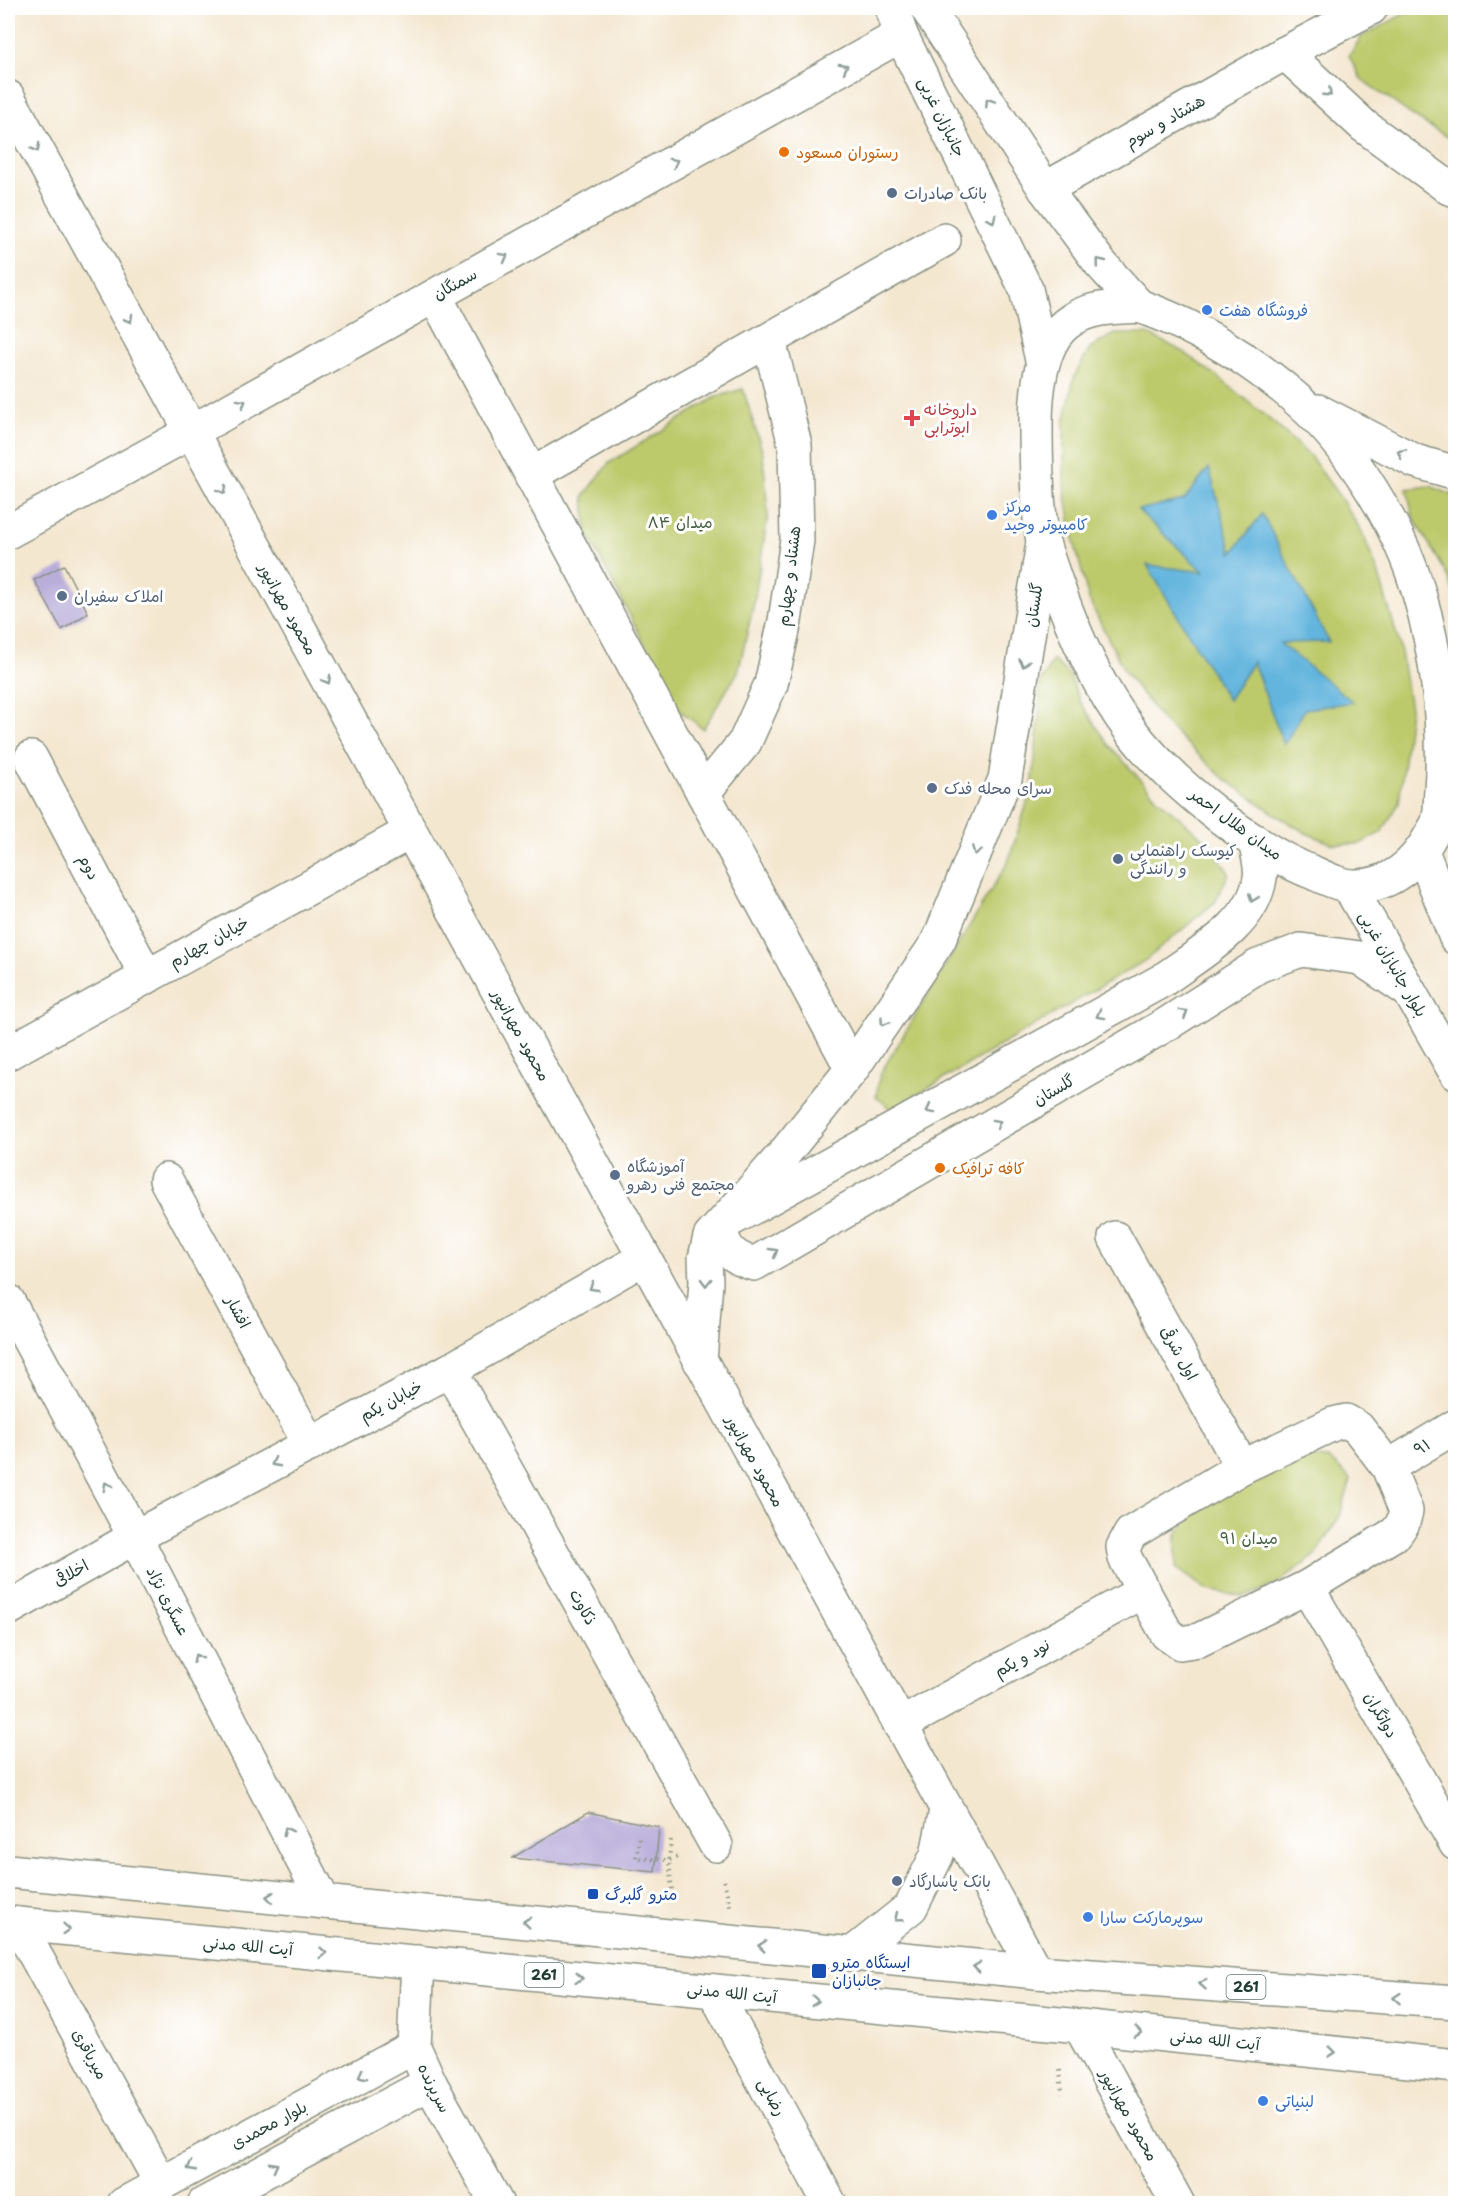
<svg xmlns="http://www.w3.org/2000/svg" width="1463" height="2211" font-family="'Shantell Sans','Playpen Sans Arabic',sans-serif">
<rect width="100%" height="100%" fill="#fff"/>
<filter id="ink" filterUnits="userSpaceOnUse"><feTurbulence type="fractalNoise" baseFrequency=".0167" numOctaves="2"/><feDisplacementMap in="SourceGraphic" scale="12" xChannelSelector="R" yChannelSelector="G"/><feConvolveMatrix kernelMatrix="1 2 1 2 8 2 1 2 1" color-interpolation-filters="sRGB"/></filter>
<filter id="wash" filterUnits="userSpaceOnUse"><feTurbulence type="fractalNoise" baseFrequency=".008" numOctaves="4" result="noise"/><feDisplacementMap in="SourceGraphic" scale="24" xChannelSelector="R" yChannelSelector="G"/><feGaussianBlur stdDeviation="1.35" result="paint"/><feColorMatrix in="noise" values="0 0 0 0 0 0 0 0 0 0 0 0 0 0 0 0 0 1.4 0 .05"/><feComposite in="paint" operator="in"/></filter>
<g filter="url(#wash)">
<rect width="100%" height="100%" fill="#f4e7d0"/>
<!-- green -->
<g fill="#bdca6c" stroke="#6e8450" stroke-width="1.5">
<polygon points="1415,8 1455,8 1455,142 1416,118 1361,79 1349,56 1361,37"/>
<polygon points="1115,334 1148,334 1182,351 1218,377 1274,423 1310,456 1340,497 1362,532 1378,572 1400,646 1410,709 1399,803 1382,832 1360,844 1333,844 1306,833 1275,814 1222,777 1163,721 1125,672 1089,600 1074,541 1064,486 1064,423 1074,377 1090,348"/>
<polygon points="743,389 763,454 768,515 754,603 738,672 703,729 679,710 587,533 584,496 609,463 716,397"/>
<polygon points="1430,486 1455,496 1455,595 1447,574 1413,517 1407,489"/>
<polygon points="1053,660 1070,676 1079,700 1109,745 1157,798 1211,845 1229,873 1215,902 1146,960 892,1109 876,1097 880,1074 1008,862 1032,788 1039,717 1040,683"/>
<polygon points="1289,1457 1329,1459 1351,1479 1340,1516 1316,1555 1275,1585 1244,1597 1207,1590 1176,1568 1176,1534 1197,1510"/>
</g>
<!-- water -->
<polygon fill="#63b5de" stroke="#417989" stroke-width="1.5" points="1209,468 1232,553 1262,514 1329,642 1280,643 1353,702 1305,709 1284,745 1253,662 1228,700 1147,565 1204,572 1138,510 1184,500"/>
<g id="blocks">
<!-- building -->
<g fill="#b9aeda">
<polygon points="64,565 88,613 62,630 34,580"/>
<polygon points="588,1812 659,1827 655,1872 512,1858"/>
</g>
</g>
</g>
<g filter="url(#ink)">
<use href="#blocks" fill-opacity="0" stroke="#8a9282" stroke-width="1.5"/>
<g fill="none" stroke-linecap="round" stroke-linejoin="round">
<defs>
<g id="street">
<polyline points="1285,53 1364,126 1449,188 1456,190"/>
<polyline points="8,97 1036,1972"/>
<polyline points="1045,189 1285,53 1371,8"/>
<polyline points="435,296 852,1069"/>
<polyline points="531,475 944,240"/>
<path d="M1043 543 1005 779 939 940 852 1069 784 1154 721 1225C722 1249 733 1258 754 1264L1167 1024 1258 966 1301 950 1360 958 1409 991"/>
<polyline points="31,758 147,977"/>
<polyline points="703,793 745,742 771,684 785,621 797,540 795,445 769,340"/>
<polyline points="8,1053 410,832"/>
<polyline points="166,1180 310,1445"/>
<polyline points="1115,1238 1242,1467"/>
<polyline points="8,1301 135,1537 324,1902"/>
<path d="M700 1361 706 1282 705 1258 710 1237 721 1225 1163 980C1198 954 1253 926 1260 878 1262 867 1257 852 1255 841"/>
<polyline points="450,1370 716,1845"/>
<polygon points="1346,1421 1358,1428 1388,1467 1406,1511 1403,1523 1396,1533 1307,1587 1199,1640 1180,1643 1167,1634 1125,1558 1123,1547 1131,1533 1242,1467 1333,1424"/>
<polyline points="1388,1467 1456,1426"/>
<polyline points="1307,1587 1456,1844"/>
<polyline points="8,1609 135,1537 450,1370 644,1258"/>
<polyline points="900,1725 1144,1591"/>
<polyline points="18,1924 161,2183"/>
<polyline points="852,1954 911,1907 937,1855 946,1810"/>
<polyline points="418,1962 414,2047 430,2083 497,2204"/>
<polyline points="714,1991 830,2204"/>
<polyline points="1080,2026 1178,2204"/>
<polyline points="124,2204 414,2047"/>
<polyline points="204,2204 430,2083"/>
</g>
<g id="secondary">
<polyline points="892,8 901,35 1026,289 1042,360"/>
<polyline points="927,8 1045,189 1100,263 1139,306"/>
<path d="M1139 306C1216 333 1304 392 1351 459 1379 498 1404 543 1418 590 1437 653 1446 724 1441 790 1440 800 1441 812 1438 821 1437 826 1433 830 1431 835 1414 866 1388 888 1351 886 1339 885 1325 878 1314 873 1254 850 1170 782 1131 731 1097 686 1073 632 1055 579 1051 567 1046 554 1043 542 1037 504 1036 463 1036 425 1036 394 1040 345 1066 324 1088 306 1113 308 1139 306Z"/>
<polyline points="1318,411 1415,461 1456,473"/>
<polyline points="8,532 191,432 901,35"/>
<polyline points="1422,851 1456,938"/>
<polyline points="1349,886 1456,1073"/>
</g>
<g id="primary">
<polyline points="8,1871 1036,1972 1456,2002"/>
<polyline points="8,1923 1080,2026 1456,2066"/>
</g>
</defs>
<!-- street casing -->
<use href="#street" stroke="#8a9282" stroke-width="36"/>
<!-- secondary casing -->
<use href="#secondary" stroke="#8a9282" stroke-width="36"/>
<!-- primary casing -->
<use href="#primary" stroke="#8a9282" stroke-width="36"/>
<!-- path -->
<g stroke="#8a9282" stroke-width="4" stroke-dasharray="1.5 4.5" stroke-linecap="butt">
<polyline points="639,1838 636,1858 669,1860 681,1856"/>
<polyline points="671,1840 669,1860 673,1901"/>
<polyline points="724,1881 730,1906"/>
<polyline points="1060,2070 1062,2094"/>
</g>
<!-- street -->
<use href="#street" stroke="#fff" stroke-width="33"/>
<!-- secondary -->
<use href="#secondary" stroke="#fff" stroke-width="33"/>
<!-- primary -->
<use href="#primary" stroke="#fff" stroke-width="33"/>
</g>
<!-- one-way arrows -->
<defs><path id="oneway-chevron" d="M-2-3.5L2.5 0L-2 3.5" fill="none" stroke-width="1.6" stroke-linecap="round" stroke-linejoin="round" transform="scale(1.5)"/></defs>
<g stroke="#8f9e9a">
<use href="#oneway-chevron" transform="translate(844 67) rotate(-29)"/>
<use href="#oneway-chevron" transform="translate(1328 93) rotate(43)"/>
<use href="#oneway-chevron" transform="translate(989 102) rotate(-123)"/>
<use href="#oneway-chevron" transform="translate(36 148) rotate(61)"/>
<use href="#oneway-chevron" transform="translate(674 162) rotate(-29)"/>
<use href="#oneway-chevron" transform="translate(992 219) rotate(64)"/>
<use href="#oneway-chevron" transform="translate(504 257) rotate(-29)"/>
<use href="#oneway-chevron" transform="translate(1100 262) rotate(-129)"/>
<use href="#oneway-chevron" transform="translate(129 319) rotate(61)"/>
<use href="#oneway-chevron" transform="translate(242 403) rotate(-29)"/>
<use href="#oneway-chevron" transform="translate(1401 453) rotate(-153)"/>
<use href="#oneway-chevron" transform="translate(223 490) rotate(61)"/>
<use href="#oneway-chevron" transform="translate(1024 663) rotate(99)"/>
<use href="#oneway-chevron" transform="translate(327 680) rotate(61)"/>
<use href="#oneway-chevron" transform="translate(976 851) rotate(112)"/>
<use href="#oneway-chevron" transform="translate(1253 898) rotate(110)"/>
<use href="#oneway-chevron" transform="translate(1184 1013) rotate(-32)"/>
<use href="#oneway-chevron" transform="translate(1100 1015) rotate(151)"/>
<use href="#oneway-chevron" transform="translate(884 1022) rotate(124)"/>
<use href="#oneway-chevron" transform="translate(930 1110) rotate(151)"/>
<use href="#oneway-chevron" transform="translate(997 1123) rotate(-30)"/>
<use href="#oneway-chevron" transform="translate(774 1252) rotate(-30)"/>
<use href="#oneway-chevron" transform="translate(706 1282) rotate(91)"/>
<use href="#oneway-chevron" transform="translate(593 1287) rotate(150)"/>
<use href="#oneway-chevron" transform="translate(275 1463) rotate(152)"/>
<use href="#oneway-chevron" transform="translate(107 1486) rotate(-118)"/>
<use href="#oneway-chevron" transform="translate(197 1658) rotate(-117)"/>
<use href="#oneway-chevron" transform="translate(287 1831) rotate(-117)"/>
<use href="#oneway-chevron" transform="translate(270 1897) rotate(-174)"/>
<use href="#oneway-chevron" transform="translate(898 1918) rotate(141)"/>
<use href="#oneway-chevron" transform="translate(527 1922) rotate(-174)"/>
<use href="#oneway-chevron" transform="translate(66 1929) rotate(5)"/>
<use href="#oneway-chevron" transform="translate(762 1946) rotate(-174)"/>
<use href="#oneway-chevron" transform="translate(323 1953) rotate(5)"/>
<use href="#oneway-chevron" transform="translate(977 1967) rotate(-174)"/>
<use href="#oneway-chevron" transform="translate(579 1978) rotate(5)"/>
<use href="#oneway-chevron" transform="translate(1203 1984) rotate(-176)"/>
<use href="#oneway-chevron" transform="translate(1397 1998) rotate(-176)"/>
<use href="#oneway-chevron" transform="translate(815 2001) rotate(5)"/>
<use href="#oneway-chevron" transform="translate(1138 2032) rotate(6)"/>
<use href="#oneway-chevron" transform="translate(1332 2052) rotate(6)"/>
<use href="#oneway-chevron" transform="translate(362 2075) rotate(152)"/>
<use href="#oneway-chevron" transform="translate(274 2166) rotate(-28)"/>
<use href="#oneway-chevron" transform="translate(191 2167) rotate(152)"/>
</g>
</g>
<!-- markers -->
<g fill="#e8710a" stroke="#fff" stroke-width="2">
<circle cx="784" cy="152" r="6"/>
<circle cx="940" cy="1168" r="6"/>
</g>
<g fill="#5c6f8a" stroke="#fff" stroke-width="2">
<circle cx="892" cy="193" r="6"/>
<circle cx="62" cy="596" r="6"/>
<circle cx="932" cy="788" r="6"/>
<circle cx="1118" cy="859" r="6"/>
<circle cx="615" cy="1175" r="6"/>
<circle cx="897" cy="1881" r="6"/>
</g>
<g fill="#3f7fe0" stroke="#fff" stroke-width="2">
<circle cx="1207" cy="310" r="6"/>
<circle cx="992" cy="515" r="6"/>
<circle cx="1088" cy="1917" r="6"/>
<circle cx="1263" cy="2101" r="6"/>
</g>
<path fill="#e0444e" stroke="#fff" stroke-width="2" d="M909 409h6v6h6v6h-6v6h-6v-6h-6v-6h6z"/>
<g fill="#1a4fb4" stroke="#fff" stroke-width="2">
<rect x="587" y="1888" width="12" height="12" rx="3"/>
<rect x="811" y="1963" width="16" height="16" rx="3"/>
</g>
<g text-anchor="middle" dominant-baseline="central" stroke-width="6" stroke-linejoin="round" paint-order="stroke">
<!-- shield labels -->
<g fill="#fff" stroke="#627771" stroke-width="1.5">
<rect x="524.5" y="1963" width="39" height="24" rx="4.5"/>
<rect x="1226.5" y="1975" width="39" height="24" rx="4.5"/>
</g>
<g font-size="15" font-weight="bold" fill="#1f3d34">
<text x="544" y="1975">261</text>
<text x="1246" y="1987">261</text>
</g>
<!-- street labels -->
<g font-size="16" fill="#1f3d34" stroke="#fff">
<text transform="translate(942 117) rotate(64)">جانبازان غربی</text>
<text transform="translate(1165 121) rotate(-30)">هشتاد و سوم</text>
<text transform="translate(455 284) rotate(-29)">سمنگان</text>
<text transform="translate(789 576) rotate(-83)">هشتاد و چهارم</text>
<text transform="translate(1034 605) rotate(-81)">گلستان</text>
<text transform="translate(288 609) rotate(61)">محمود مهرانپور</text>
<text transform="translate(1236 824) rotate(36)">میدان هلال احمر</text>
<text transform="translate(89 867) rotate(62)">دوم</text>
<text transform="translate(209 942) rotate(-29)">خیابان چهارم</text>
<text transform="translate(1393 964) rotate(60)">بلوار جانبازان غربی</text>
<text transform="translate(521 1035) rotate(61)">محمود مهرانپور</text>
<text transform="translate(1054 1090) rotate(-30)">گلستان</text>
<text transform="translate(238 1312) rotate(62)">افشار</text>
<text transform="translate(1179 1353) rotate(61)">اول شرقی</text>
<text transform="translate(391 1401) rotate(-28)">خیابان یکم</text>
<text transform="translate(1422 1447) rotate(-31)">۹۱</text>
<text transform="translate(755 1461) rotate(61)">محمود مهرانپور</text>
<text transform="translate(71 1573) rotate(-29)">اخلاقی</text>
<text transform="translate(168 1601) rotate(63)">عسگری نژاد</text>
<text transform="translate(583 1607) rotate(61)">ذکاوت</text>
<text transform="translate(1022 1658) rotate(-29)">نود و یکم</text>
<text transform="translate(1381 1715) rotate(60)">دواتگران</text>
<text transform="translate(248 1946) rotate(5)">آیت الله مدنی</text>
<text transform="translate(732 1993) rotate(6)">آیت الله مدنی</text>
<text transform="translate(1215 2040) rotate(6)">آیت الله مدنی</text>
<text transform="translate(90 2054) rotate(61)">میرباقری</text>
<text transform="translate(434 2088) rotate(63)">سرپرنده</text>
<text transform="translate(772 2097) rotate(62)">رضایی</text>
<text transform="translate(1129 2115) rotate(61)">محمود مهرانپور</text>
<text transform="translate(269 2125) rotate(-28)">بلوار محمدی</text>
</g>
<!-- food labels -->
<g font-size="16" fill="#c56008" stroke="#fff" text-anchor="start">
<text x="796" y="152">رستوران مسعود</text>
<text x="952" y="1168">کافه ترافیک</text>
</g>
<!-- service labels -->
<g font-size="16" fill="#4e5e75" stroke="#fff" text-anchor="start">
<text x="904" y="193">بانک صادرات</text>
<text x="74" y="596">املاک سفیران</text>
<text x="944" y="788">سرای محله فدک</text>
<text x="1130" y="850">کیوسک راهنمایی<tspan x="1130" dy="18">و رانندگی</tspan></text>
<text x="627" y="1166">آموزشگاه<tspan x="627" dy="18">مجتمع فنی رهرو</tspan></text>
<text x="909" y="1881">بانک پاسارگاد</text>
</g>
<!-- shop labels -->
<g font-size="16" fill="#366cbe" stroke="#fff" text-anchor="start">
<text x="1219" y="310">فروشگاه هفت</text>
<text x="1004" y="506">مرکز<tspan x="1004" dy="18">کامپیوتر وحید</tspan></text>
<text x="1100" y="1917">سوپرمارکت سارا</text>
<text x="1275" y="2101">لبنیاتی</text>
</g>
<!-- health labels -->
<g font-size="16" fill="#be3a42" stroke="#fff" text-anchor="start">
<text x="924" y="409">داروخانه<tspan x="924" dy="18">ابوترابی</tspan></text>
</g>
<!-- park labels -->
<g font-size="16" fill="#466042" stroke="#fff">
<text x="680" y="522">میدان ۸۴</text>
<text x="1249" y="1538">میدان ۹۱</text>
</g>
<!-- transit labels -->
<g font-size="16" fill="#164399" stroke="#fff" text-anchor="start">
<text x="605" y="1894">مترو گلبرگ</text>
<text x="832" y="1962">ایستگاه مترو<tspan x="832" dy="18">جانبازان</tspan></text>
</g>
</g>
<!-- margin -->
<rect width="1463" height="2211" fill="none" stroke="#fff" stroke-width="30"/>
</svg>
